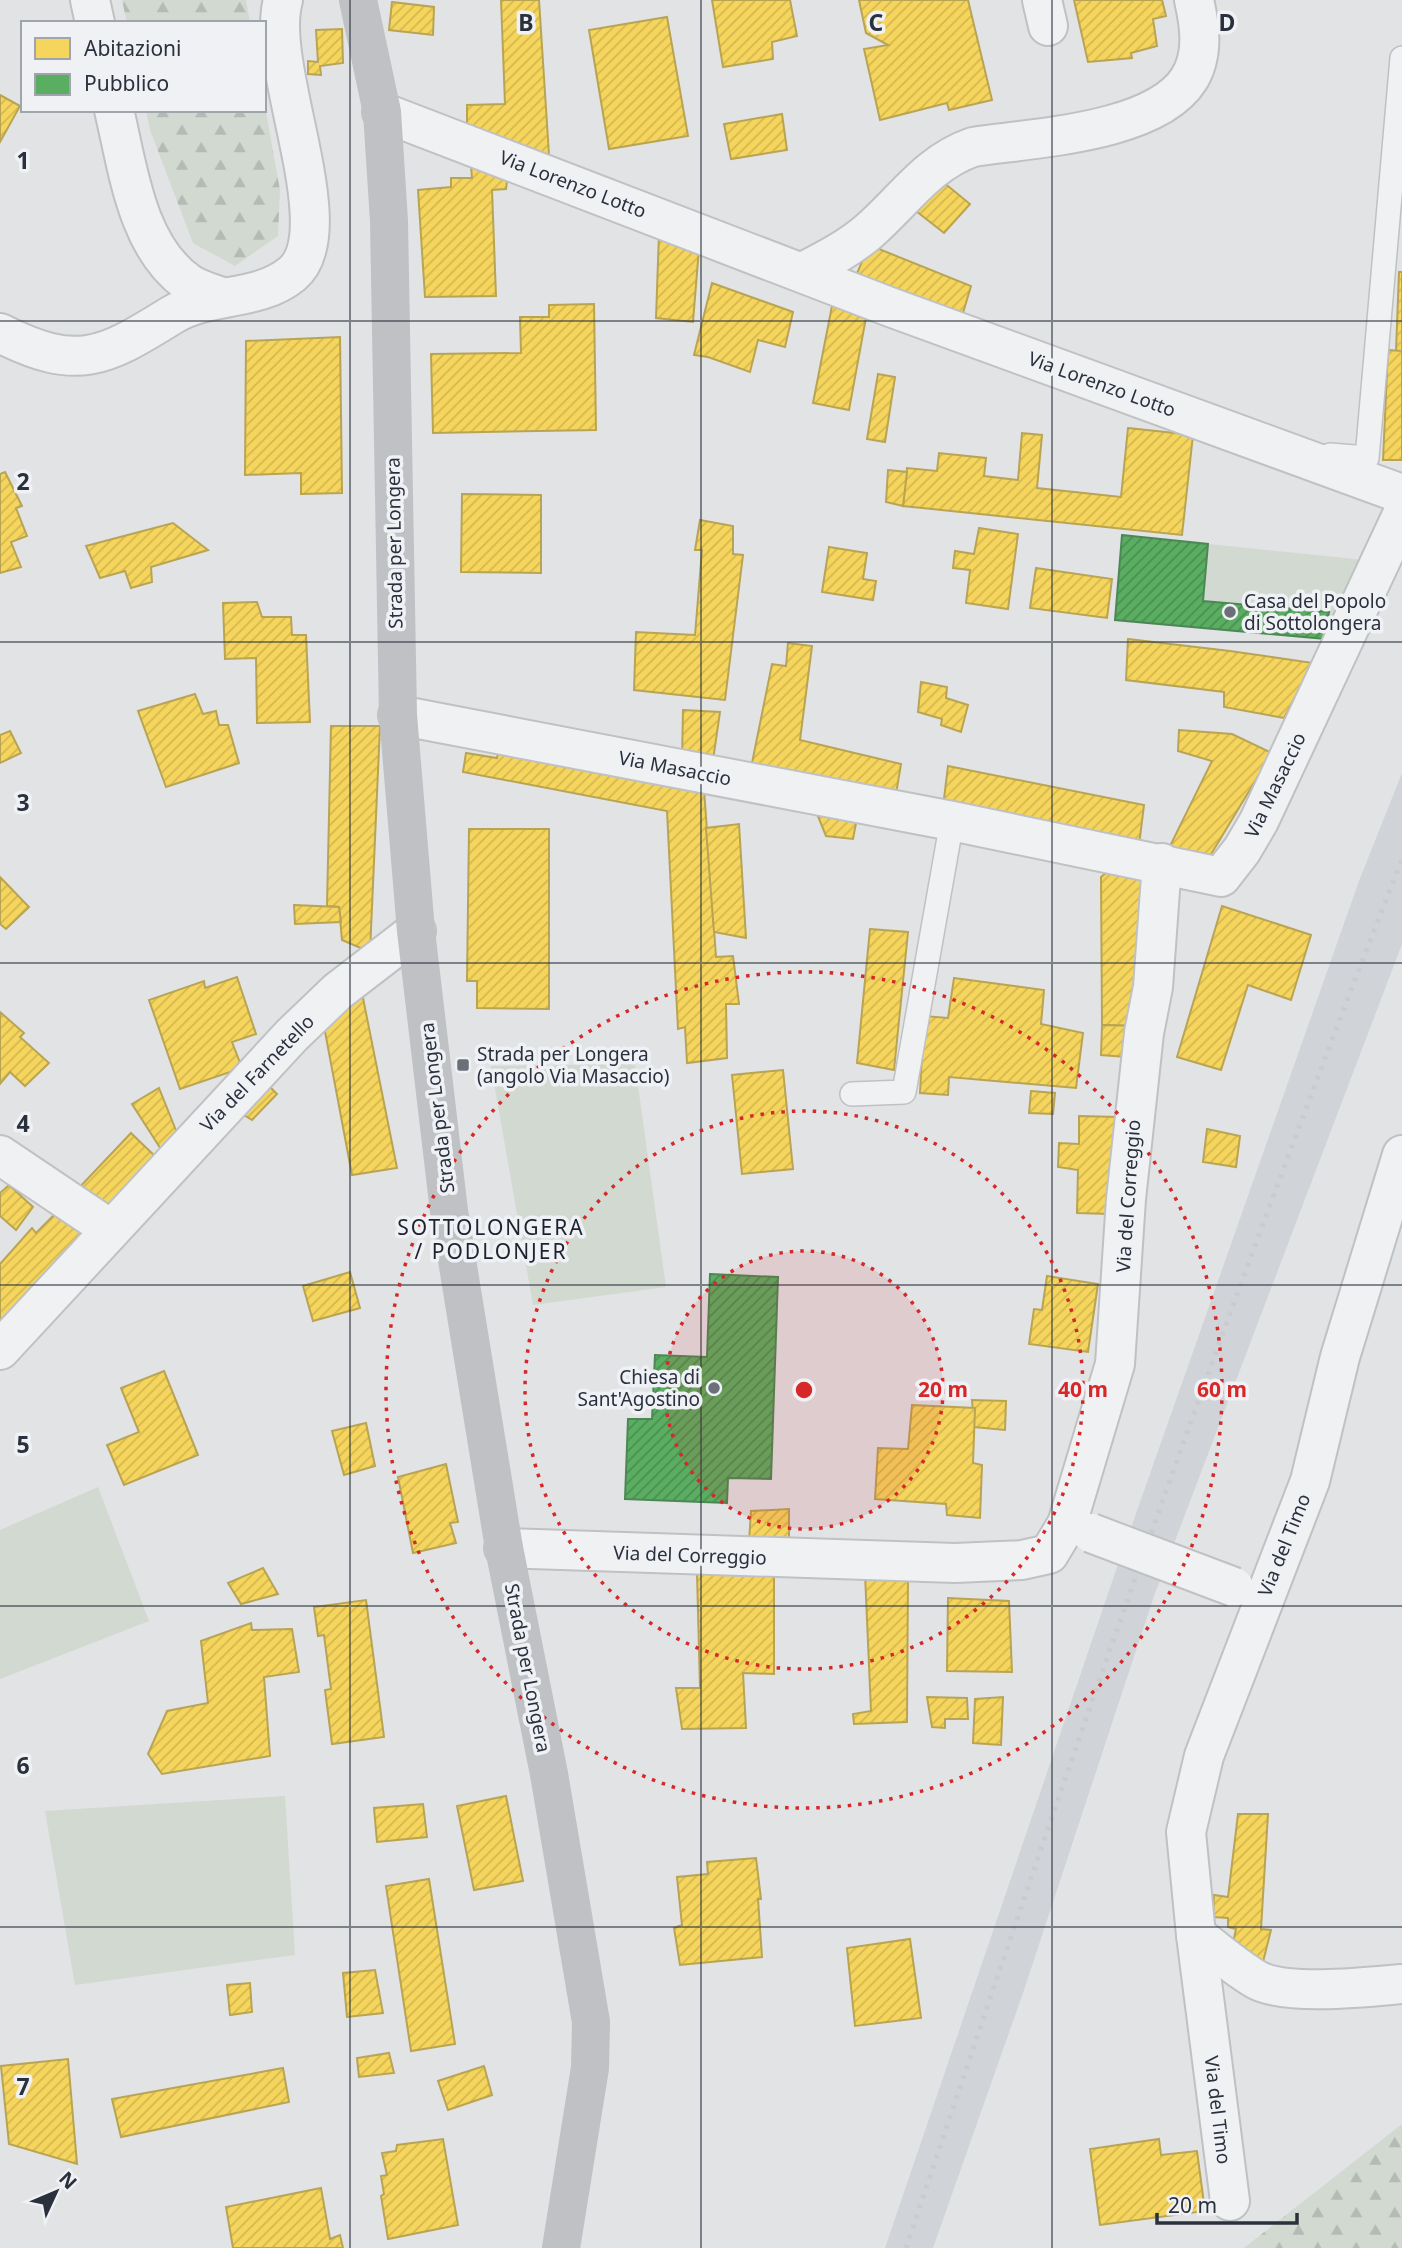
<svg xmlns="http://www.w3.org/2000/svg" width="1402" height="2248" font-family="'Noto Sans',sans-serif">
<defs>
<pattern id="forest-firs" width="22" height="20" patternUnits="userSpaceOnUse" patternTransform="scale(1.75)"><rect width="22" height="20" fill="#d2d9d1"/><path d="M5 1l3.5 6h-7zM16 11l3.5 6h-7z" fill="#b4bbb4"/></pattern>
<pattern id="homes-hatch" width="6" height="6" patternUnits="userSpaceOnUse" patternTransform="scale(1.75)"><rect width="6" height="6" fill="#f6d55c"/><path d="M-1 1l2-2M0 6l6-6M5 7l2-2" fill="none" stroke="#d3b751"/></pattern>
<pattern id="public-hatch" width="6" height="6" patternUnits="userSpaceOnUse" patternTransform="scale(1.75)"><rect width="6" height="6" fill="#5aae61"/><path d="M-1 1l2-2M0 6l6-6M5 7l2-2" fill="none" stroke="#4b8e51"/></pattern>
</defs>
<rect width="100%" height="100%" fill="#e1e3e5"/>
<!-- built -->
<polygon fill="#d0d3d8" points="1402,773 1402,944 1154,1596 1023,1993 933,2248 885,2248 1114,1576 1359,881"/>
<!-- grass -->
<g fill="#d2d9d1">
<polygon points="1208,544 1364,560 1325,639 1328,612 1203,601"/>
<polygon points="635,1064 666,1287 533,1305 491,1066"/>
<polygon points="98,1487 149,1621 0,1679 0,1530"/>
<polygon points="285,1796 295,1955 75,1985 45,1811"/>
</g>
<!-- forest -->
<g fill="url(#forest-firs)">
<polygon points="122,0 246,0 250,23 127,23"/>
<polygon points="264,101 280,190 278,236 235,266 193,243 150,130 146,110 264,110"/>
<polygon points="1402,2124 1402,2248 1244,2248"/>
</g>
<!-- homes -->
<g fill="url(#homes-hatch)" stroke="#b9a453" stroke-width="2">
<polygon points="501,0 539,0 549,155 467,128 467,105 505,104"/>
<polygon points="712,0 790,0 797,36 772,42 773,59 723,67"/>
<polygon points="859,0 968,0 992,100 949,110 947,103 880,120 864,49 888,45 866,33"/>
<polygon points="1074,0 1162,0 1166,16 1153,19 1157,46 1131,53 1132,58 1088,62"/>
<polygon points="392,2 434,7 433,35 389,30"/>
<polygon points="667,17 688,136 609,149 589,30"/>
<polygon points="342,29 343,63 320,66 321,75 308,74 308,61 318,62 316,30"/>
<polygon points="0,95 20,106 0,142"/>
<polygon points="782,114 787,150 731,159 724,124"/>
<polygon points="470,153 509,167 506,189 492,190 496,296 425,297 418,190 451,187 451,178 472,178"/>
<polygon points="937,177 970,204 944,233 911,207"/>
<polygon points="659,233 699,248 693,322 656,318"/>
<polygon points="869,245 971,286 960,323 853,283"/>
<polygon points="1399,272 1402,272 1402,351 1396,351"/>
<polygon points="712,283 793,312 785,347 758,340 750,372 708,357 694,355"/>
<polygon points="594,304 596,430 433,433 431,354 521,353 520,317 549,317 549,305"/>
<polygon points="832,306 867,312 849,410 813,403"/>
<polygon points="340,337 342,493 301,494 301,473 245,475 246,341"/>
<polygon points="1388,350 1402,351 1402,460 1383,460"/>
<polygon points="878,374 895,377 885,442 867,439"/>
<polygon points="1128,428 1193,435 1182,535 903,506 907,468 937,471 939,453 986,458 984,476 1018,480 1022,433 1042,435 1037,488 1121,497"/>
<polygon points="888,470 907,472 903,506 886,502"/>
<polygon points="5,472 22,506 16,508 27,536 11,542 21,567 0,573 0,474"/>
<polygon points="462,494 541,495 541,573 461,572"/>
<polygon points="700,520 733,526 733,554 743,555 725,700 634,690 636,632 695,635 702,550 695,550"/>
<polygon points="173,523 208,550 151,567 152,582 131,588 125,571 100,578 86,546"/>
<polygon points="979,528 1018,534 1008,609 966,603 970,570 953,568 955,551 974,554"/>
<polygon points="829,547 867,553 863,579 876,581 873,600 822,592"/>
<polygon points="1036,568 1112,579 1107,618 1030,608"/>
<polygon points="257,602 262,617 291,617 292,635 306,635 310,722 257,723 256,658 225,659 223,603"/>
<polygon points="1128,639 1230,651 1313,663 1284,718 1224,707 1224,692 1126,680"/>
<polygon points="788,643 812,646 800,740 901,764 895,800 750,773 772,664 786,666"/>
<polygon points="921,682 947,687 946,698 968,705 961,732 941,725 942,719 918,712"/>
<polygon points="195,694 203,714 216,711 219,725 228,725 239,763 166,787 138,711"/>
<polygon points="683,710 720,712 712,767 682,760"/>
<polygon points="331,726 380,726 370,952 342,940 339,907 327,906"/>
<polygon points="1179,730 1232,734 1272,753 1204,866 1170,846 1212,761 1178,751"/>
<polygon points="10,731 21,753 0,763 0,735"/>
<polygon points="499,749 704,789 716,957 733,956 739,1004 726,1004 727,1058 687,1063 685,1027 678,1029 667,811 463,772 466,753 497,758"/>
<polygon points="948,766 1144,805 1139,845 943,807"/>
<polygon points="815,809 857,818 853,839 826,836"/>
<polygon points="739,824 746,938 714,932 706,828"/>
<polygon points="469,829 549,829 549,1009 477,1008 477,981 467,981"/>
<polygon points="1111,869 1146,879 1136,1026 1102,1025 1101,877"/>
<polygon points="0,877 29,907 6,929 0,924"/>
<polygon points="294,905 339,907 341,922 295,924"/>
<polygon points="1222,906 1311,935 1291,1000 1248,985 1221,1070 1177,1057"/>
<polygon points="870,929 908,932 894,1070 857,1063"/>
<polygon points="237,977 256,1034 232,1042 242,1068 180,1089 149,1000 204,981 205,988"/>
<polygon points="954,978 1044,990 1041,1024 1083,1033 1076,1088 949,1077 948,1095 920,1093 924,1016 948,1018"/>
<polygon points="363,998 397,1168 352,1175 323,1021 341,1001"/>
<polygon points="0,1012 24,1033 20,1037 49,1063 25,1086 10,1072 0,1084"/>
<polygon points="1102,1025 1136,1026 1126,1057 1101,1055"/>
<polygon points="783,1070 793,1169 742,1174 732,1075"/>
<polygon points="264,1081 277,1094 252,1120 236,1110"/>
<polygon points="159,1088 179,1138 164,1154 132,1104"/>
<polygon points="1031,1091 1055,1093 1053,1114 1029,1113"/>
<polygon points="1079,1116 1118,1117 1111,1214 1077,1213 1078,1170 1058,1167 1059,1143 1079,1144"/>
<polygon points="1207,1129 1240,1136 1236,1167 1203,1162"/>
<polygon points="131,1133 160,1161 105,1218 73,1194"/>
<polygon points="9,1185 33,1207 16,1230 0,1216 0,1193"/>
<polygon points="59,1210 86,1235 6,1326 0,1320 0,1264 32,1228 36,1233"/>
<polygon points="350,1272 360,1308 313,1321 303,1286"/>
<polygon points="1047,1276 1098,1284 1088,1352 1029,1344 1034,1309 1042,1310"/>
<polygon points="164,1371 198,1455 124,1485 107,1445 139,1432 121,1388"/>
<polygon points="972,1400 1006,1401 1005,1430 974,1427"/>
<polygon points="912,1405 975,1408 973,1463 982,1465 980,1518 947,1515 946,1504 875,1499 878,1448 908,1449"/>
<polygon points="366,1423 375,1466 344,1475 332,1431"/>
<polygon points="446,1464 458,1522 450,1523 456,1543 413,1553 398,1477"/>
<polygon points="789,1509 789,1542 749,1542 751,1511"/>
<polygon points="263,1568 278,1594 241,1604 228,1583"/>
<polygon points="774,1572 774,1674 743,1673 746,1728 682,1729 676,1688 700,1688 697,1573"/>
<polygon points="908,1573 907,1722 854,1724 853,1714 871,1711 865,1574"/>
<polygon points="948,1598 1009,1601 1012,1672 947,1671"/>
<polygon points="366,1600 384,1737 332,1744 325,1690 331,1689 324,1635 318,1636 314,1607"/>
<polygon points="251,1623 252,1630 292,1629 299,1672 264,1677 270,1756 162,1774 148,1754 167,1711 208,1703 201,1641"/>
<polygon points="927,1697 967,1698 968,1719 945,1719 945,1728 932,1727"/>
<polygon points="1003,1697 1001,1745 973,1743 975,1699"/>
<polygon points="506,1796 523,1881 474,1890 457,1806"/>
<polygon points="423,1804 427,1837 377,1842 374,1808"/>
<polygon points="1238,1814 1268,1814 1261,1929 1271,1930 1262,1966 1232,1947 1236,1929 1228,1927 1228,1918 1213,1917 1214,1895 1228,1897"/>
<polygon points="756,1858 761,1899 758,1899 762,1957 680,1965 674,1928 682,1925 677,1877 708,1874 707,1862"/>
<polygon points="429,1879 455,2044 411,2051 386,1886"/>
<polygon points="910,1939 921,2018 855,2026 847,1948"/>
<polygon points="375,1970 383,2013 347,2017 343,1973"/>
<polygon points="250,1983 252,2012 230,2015 227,1985"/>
<polygon points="389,2053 394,2073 359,2077 357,2058"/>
<polygon points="68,2059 77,2164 9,2144 1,2066"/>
<polygon points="484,2066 492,2095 448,2110 438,2081"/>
<polygon points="283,2068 289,2102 121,2137 112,2099"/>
<polygon points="443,2139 458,2225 388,2239 381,2196 384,2194 381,2176 387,2175 382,2153 396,2151 397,2145"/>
<polygon points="1159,2139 1161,2155 1197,2151 1205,2211 1100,2225 1090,2149"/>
<polygon points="321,2188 330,2239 340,2235 343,2248 233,2248 226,2207"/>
</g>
<!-- public -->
<g fill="url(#public-hatch)" stroke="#4c8856" stroke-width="2">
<polygon points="1122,535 1208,544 1203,601 1329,612 1325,639 1115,620"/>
<polygon points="710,1274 778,1277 771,1479 728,1478 727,1503 625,1499 628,1419 652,1419 655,1355 707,1357"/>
</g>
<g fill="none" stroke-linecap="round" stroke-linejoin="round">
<defs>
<g id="lane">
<polyline points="1330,455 1367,458 1402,58"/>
<polyline points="852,1094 904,1092 952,821"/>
</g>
<g id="street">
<polyline points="90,0 95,23"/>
<polyline points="1042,0 1048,26"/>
<path d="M114 110C128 168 136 245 187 282 196 289 211 293 222 297"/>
<polyline points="382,112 890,307 1402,494"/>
<path d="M803 272C826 260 848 249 868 232 904 201 927 163 973 147 1032 138 1155 133 1189 79 1204 55 1200 26 1194 0"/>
<path d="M0 333C77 372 103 358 172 315 209 292 258 302 292 274 344 231 264 67 283 0"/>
<polyline points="398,715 952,821 1221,877 1242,850 1259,821 1402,515"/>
<polyline points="0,1155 110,1229"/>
<path d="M1402 1155 1340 1357 1310 1481 1204 1756 1186 1832 1196 1935C1216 1950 1236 1968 1257 1980 1287 1996 1368 1987 1402 1984"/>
<polyline points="0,1350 292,1035 338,991 416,931"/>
<polyline points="504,1548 955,1563 1022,1560 1049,1554 1067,1524 1115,1364 1126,1199 1144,1033 1153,987 1162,863"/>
<polyline points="1196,1935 1230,2201"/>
</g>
</defs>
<!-- lane casing -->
<use href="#lane" stroke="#bfc1c3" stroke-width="26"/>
<!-- street casing -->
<use href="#street" stroke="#bfc1c3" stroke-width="42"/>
<!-- lane -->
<use href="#lane" stroke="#f0f1f3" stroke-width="23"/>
<!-- street -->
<use href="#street" stroke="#f0f1f3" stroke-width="38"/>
<!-- secondary -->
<polyline stroke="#bfc1c5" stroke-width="38" points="358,0 382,112 389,221 398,715 416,931 449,1211 504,1548 549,1774 591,2022 590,2068 561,2248"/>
<!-- rail -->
<path stroke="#cacbcd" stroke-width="5" stroke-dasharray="3.5 7" stroke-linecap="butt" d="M906 2248C1062 1782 1222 1317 1402 859"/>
<defs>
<polyline id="street-bridge" points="1091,1533 1234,1587"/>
</defs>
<!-- street-bridge casing -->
<use href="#street-bridge" stroke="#bfc1c3" stroke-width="42" stroke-linecap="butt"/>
<!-- street-bridge -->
<use href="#street-bridge" stroke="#f0f1f3" stroke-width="38"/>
</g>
<!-- grid -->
<path fill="none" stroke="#2a313d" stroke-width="2" stroke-opacity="0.55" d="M350 0V2248M701 0V2248M1052 0V2248M0 321H1402M0 642H1402M0 963H1402M0 1285H1402M0 1606H1402M0 1927H1402"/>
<!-- distance rings -->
<circle cx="804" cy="1390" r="139" fill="#d62828" fill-opacity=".12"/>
<g fill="none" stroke="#d62828" stroke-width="3.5" stroke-dasharray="3.5 7">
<circle cx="804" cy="1390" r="139"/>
<circle cx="804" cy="1390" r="279"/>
<circle cx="804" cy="1390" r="418"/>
</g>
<!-- markers -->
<g fill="#6a6f78" stroke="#eff1f5" stroke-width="2.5">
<circle cx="1230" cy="612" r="7"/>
<rect x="456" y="1058" width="14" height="14" rx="3.5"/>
<circle cx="714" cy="1388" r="7"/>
</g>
<g text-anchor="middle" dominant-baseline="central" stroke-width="7" stroke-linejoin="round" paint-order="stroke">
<!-- street labels -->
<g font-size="19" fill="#2a313d" stroke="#eff1f5">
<text transform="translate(573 184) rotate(21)">Via Lorenzo Lotto</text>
<text transform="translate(1102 384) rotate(20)">Via Lorenzo Lotto</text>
<text transform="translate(394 543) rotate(-91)">Strada per Longera</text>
<text transform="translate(675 768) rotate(11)">Via Masaccio</text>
<text transform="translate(1275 785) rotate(-64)">Via Masaccio</text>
<text transform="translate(257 1073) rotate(-46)">Via del Farnetello</text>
<text transform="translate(437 1108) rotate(-97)">Strada per Longera</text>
<text transform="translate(1128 1196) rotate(-86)">Via del Correggio</text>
<text transform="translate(1284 1545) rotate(-68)">Via del Timo</text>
<text transform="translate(690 1555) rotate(2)">Via del Correggio</text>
<text transform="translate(528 1668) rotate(79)">Strada per Longera</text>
<text transform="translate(1218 2110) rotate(83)">Via del Timo</text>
</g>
<!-- poi labels -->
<g font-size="19" fill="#2a313d" stroke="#eff1f5" text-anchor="start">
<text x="1244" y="601">Casa del Popolo<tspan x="1244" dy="22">di Sottolongera</tspan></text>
<text x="477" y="1054">Strada per Longera<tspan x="477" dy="22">(angolo Via Masaccio)</tspan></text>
<text x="700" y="1377" text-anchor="end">Chiesa di<tspan x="700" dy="22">Sant'Agostino</tspan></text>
</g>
<!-- neighbourhood labels -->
<g font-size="21" letter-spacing="2" fill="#1c222e" stroke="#eff1f5">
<text x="491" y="1227">SOTTOLONGERA<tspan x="491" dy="24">/ PODLONJER</tspan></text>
</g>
</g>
<g font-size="23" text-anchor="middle" font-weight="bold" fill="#2a313d" stroke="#eff1f5" stroke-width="7" stroke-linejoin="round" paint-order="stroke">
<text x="526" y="31">B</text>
<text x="876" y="31">C</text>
<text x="1227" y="31">D</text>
<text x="23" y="169">1</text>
<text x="23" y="490">2</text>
<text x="23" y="811">3</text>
<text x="23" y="1132">4</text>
<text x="23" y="1453">5</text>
<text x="23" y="1774">6</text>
<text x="23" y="2095">7</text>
</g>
<circle cx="804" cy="1390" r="10" fill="#d62828" stroke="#eff1f5" stroke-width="3.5"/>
<g font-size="21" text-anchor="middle" font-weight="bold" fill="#d62828" stroke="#eff1f5" stroke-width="7" stroke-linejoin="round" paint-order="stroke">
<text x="943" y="1397">20 m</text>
<text x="1083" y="1397">40 m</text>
<text x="1222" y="1397">60 m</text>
</g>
<!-- legend -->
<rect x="21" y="21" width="245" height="91" fill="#eff1f5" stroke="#a0a4ab" stroke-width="2"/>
<rect x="35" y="38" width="35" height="21" fill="#f6d55c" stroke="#a0a4ab" stroke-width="2"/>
<text x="84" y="56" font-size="21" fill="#2a313d">Abitazioni</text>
<rect x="35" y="74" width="35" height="21" fill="#5aae61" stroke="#a0a4ab" stroke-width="2"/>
<text x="84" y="91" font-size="21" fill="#2a313d">Pubblico</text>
<!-- north arrow -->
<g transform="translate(56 2192) rotate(46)" stroke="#eff1f5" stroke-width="5" paint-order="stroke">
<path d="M0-5L12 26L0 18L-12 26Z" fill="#2a313d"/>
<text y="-10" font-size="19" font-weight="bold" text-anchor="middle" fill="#2a313d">N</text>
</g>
<!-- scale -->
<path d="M1157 2213v10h140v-10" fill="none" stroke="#2a313d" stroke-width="3.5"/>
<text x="1168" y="2213" font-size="21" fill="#2a313d" stroke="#eff1f5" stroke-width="5" paint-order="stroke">20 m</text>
</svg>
